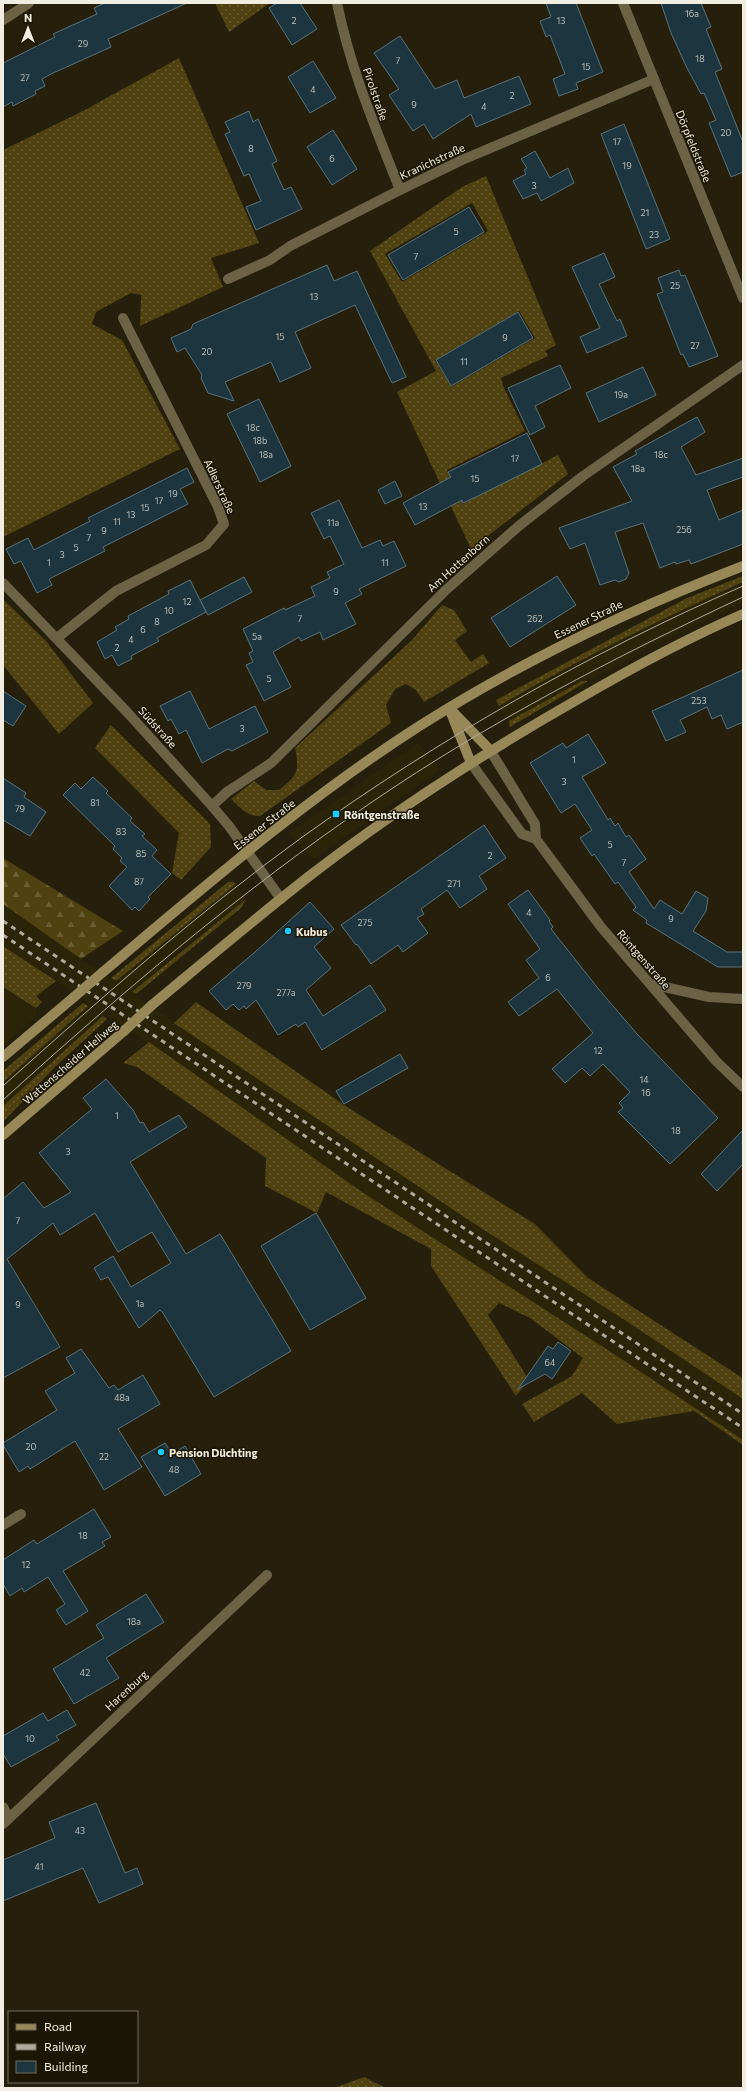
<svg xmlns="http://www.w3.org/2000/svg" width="746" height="2091" font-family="Commissioner,sans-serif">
<defs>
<pattern id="grass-dots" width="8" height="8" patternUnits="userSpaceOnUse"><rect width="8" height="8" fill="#4f4110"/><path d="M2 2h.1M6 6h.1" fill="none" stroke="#695d32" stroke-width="1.8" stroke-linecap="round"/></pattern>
<pattern id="forest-firs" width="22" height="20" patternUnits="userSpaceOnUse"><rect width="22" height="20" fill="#4f4110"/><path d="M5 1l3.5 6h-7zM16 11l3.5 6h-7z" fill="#695d32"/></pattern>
</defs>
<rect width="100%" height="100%" fill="#251f0c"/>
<!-- built -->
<g fill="#2c2408">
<polygon points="743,582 743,603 652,646 588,681 582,681 509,721 499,706 591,655 690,605"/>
<polygon points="418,743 440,770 314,859 288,834"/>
<polygon points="236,884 246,899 183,948 131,993 470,1221 623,1319 743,1399 743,1440 614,1354 362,1192 106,1014 3,1106 3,1082 90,1004 56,981 32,1002 25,999 36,1008 37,1017 3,1046 3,904 115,982"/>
</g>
<!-- grass -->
<g fill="url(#grass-dots)" fill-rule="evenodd">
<polygon points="215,3 270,3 229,32"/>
<polygon points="179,58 259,243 211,258 223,287 140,326 141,295 131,293 96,312 92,324 122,340 180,449 3,537 3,150 83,111"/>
<path d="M486 176 556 345 545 351 548 356 501 378 504 388 525 431 447 470 463 504 558 455 568 474 471 549 397 392 436 371 370 251 462 187ZM472 203 488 231 402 282 385 254ZM519 311 535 338 451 387 435 360Z"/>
<path d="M743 576V582C660 619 578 660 499 706L496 700 687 598Z"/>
<polygon points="3,599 46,641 93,703 59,734 3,665"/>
<path d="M442 605 454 610 467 631 455 640 471 662 483 654 489 663 424 702 416 690 406 684 395 689 386 705 391 723 260 816C247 817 240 807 231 799L254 781 266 790H279C297 776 300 771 295 748L412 640Z"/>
<polygon points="582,681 588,681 510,727 509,721"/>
<polygon points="111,725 210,824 211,847 181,880 172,873 179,833 95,748"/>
<polygon points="228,882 233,882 236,884 116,981 111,978"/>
<polygon points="246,899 241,908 136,994 132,992"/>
<polygon points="3,946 56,981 36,996 42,1002 36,1008 3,987"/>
<polygon points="196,1002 347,1107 535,1224 588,1278 741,1377 743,1380 743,1399 623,1319 470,1221 174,1023"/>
<polygon points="83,1003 88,1006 3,1082 3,1071"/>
<polygon points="103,1016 107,1019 55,1067 3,1122 3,1106"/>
<polygon points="149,1042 362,1192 614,1354 743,1440 743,1445 694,1411 617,1424 582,1393 534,1422 522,1404 572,1376 583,1358 530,1318 499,1303 488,1315 529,1380 516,1396 431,1266 431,1249 326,1192 317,1213 265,1186 266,1158 137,1067 123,1063"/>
<polygon points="364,2077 386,2088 334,2088"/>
</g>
<!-- forest -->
<polygon fill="url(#forest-firs)" points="3,858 123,931 81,959 3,904"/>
<!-- building -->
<g fill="#1d353e" stroke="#59727c">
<polygon points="105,3 187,3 108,39 111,47 51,74 42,79 45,86 35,91 36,94 13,106 12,102 3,107 3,63 55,37 53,34 97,14 94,8"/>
<polygon points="277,3 300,3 317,29 292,45 269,8"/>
<polygon points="546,3 576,3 603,72 576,83 578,89 559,96 553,79 565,74 550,35 546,37 540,21 551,17"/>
<polygon points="661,3 701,3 711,27 706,29 722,69 715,72 743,142 743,172 731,177 709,123 716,120 704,93 701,94 686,66 671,33"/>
<polygon points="400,36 435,89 457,80 464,98 519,76 531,104 476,127 471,114 433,139 424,124 413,131 389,95 399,89 374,53"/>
<polygon points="313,61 336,98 310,113 288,77"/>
<polygon points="249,111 253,122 258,119 277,161 272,164 284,190 291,187 302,209 256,230 246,207 261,201 249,174 244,176 225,134 230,132 225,122"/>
<polygon points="624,124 670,239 646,249 601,134"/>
<polygon points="333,130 357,169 332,185 307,147"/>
<polygon points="535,151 550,178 568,168 574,183 541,201 537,193 523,199 513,181 526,174 524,170 527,168 521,159"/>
<polygon points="469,207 484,232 403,280 388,255"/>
<polygon points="604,253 615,277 599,284 617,321 620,319 627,336 587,353 580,337 600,328 572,267"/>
<polygon points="327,265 334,281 357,271 406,377 392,383 355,305 295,332 311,368 280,382 271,362 225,382 234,401 208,393 201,378 202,375 185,348 177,352 171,338 191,329 193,324"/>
<polygon points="679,270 681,276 685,275 718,356 689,367 683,354 681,355 657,294 663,292 658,278"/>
<polygon points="518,312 533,338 451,386 436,360"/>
<polygon points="560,365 571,388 535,406 545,427 530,435 508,388"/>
<polygon points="643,367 656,395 599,422 586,393"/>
<polygon points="259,399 291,466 260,482 227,414"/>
<polygon points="697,417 705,432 681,447 696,475 743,458 743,477 707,490 719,520 743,510 743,544 691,564 689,560 676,564 675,562 660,568 643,523 615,532 629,573 626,579 619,582 615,580 600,585 585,543 570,549 559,528 632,501 613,467 637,454 635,451"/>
<polygon points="527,433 542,464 476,497 463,503 462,500 415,525 403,503 451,477 448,472"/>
<polygon points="187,468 194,482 180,489 188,504 103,547 105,551 49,579 52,585 37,593 21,561 14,564 6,549 28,538 34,550 90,521 88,518"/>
<polygon points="395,481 402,496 385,504 378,490"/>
<polygon points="339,500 362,548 380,540 383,546 394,541 406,566 359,589 362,594 345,603 356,624 323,640 320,632 301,641 299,637 273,652 291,687 264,701 246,665 253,662 249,653 253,651 243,629 284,608 285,610 315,596 311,587 330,578 327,572 344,564 330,536 324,539 311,513"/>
<polygon points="557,576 576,605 510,647 491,618"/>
<polygon points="244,577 252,592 208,615 200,600"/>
<polygon points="190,580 206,612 157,638 159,641 131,656 132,659 118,666 112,655 105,659 97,642 117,630 115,627 129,619 128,616 169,594 168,591"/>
<polygon points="743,670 743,722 727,729 721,715 712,719 707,707 680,720 686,732 666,741 652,711"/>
<polygon points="3,691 26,706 13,726 3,720"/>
<polygon points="190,691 209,729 255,706 268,732 232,751 228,749 202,763 186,730 179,734 171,719 168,721 160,706"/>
<polygon points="588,734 606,763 582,777 608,820 610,818 615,826 618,823 626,837 629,835 646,859 629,872 654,909 660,900 682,914 696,891 708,898 706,911 693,931 727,952 743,952 743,967 718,967 646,923 647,920 633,910 636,907 618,882 615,884 594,854 592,856 580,838 592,830 575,804 561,813 530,763 563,743 566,748"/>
<polygon points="93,777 108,791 106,793 132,818 130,821 145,834 142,836 157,850 152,856 171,874 148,897 150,899 139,911 135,907 132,910 109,886 127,867 120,861 122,858 113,849 115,846 63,795 75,783 81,789"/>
<polygon points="3,778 26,793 24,797 46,812 30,836 3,820"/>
<polygon points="484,825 506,858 479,876 487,889 460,908 447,890 421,909 424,914 417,918 428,933 403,952 398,945 371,964 357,944 356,945 341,925"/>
<polygon points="528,890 550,920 549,921 553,927 551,929 601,992 638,1035 718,1118 670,1164 618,1112 623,1108 619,1103 630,1092 603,1064 590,1076 582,1068 565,1083 552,1069 593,1033 557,989 519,1016 508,1002 539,978 526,960 540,949 508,904"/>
<polygon points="310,902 334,929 314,947 331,968 306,990 323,1016 370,985 386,1010 322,1050 305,1022 298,1027 296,1024 278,1035 256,1000 246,1009 244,1006 239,1010 233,1004 226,1010 209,991 254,953"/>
<polygon points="400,1054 408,1068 344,1104 336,1091"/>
<polygon points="106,1079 133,1110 140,1123 143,1122 149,1132 179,1115 187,1127 130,1162 186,1254 220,1234 291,1351 214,1397 163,1313 160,1310 139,1328 108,1277 101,1280 94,1268 113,1256 131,1287 171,1263 152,1232 118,1252 95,1213 60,1235 53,1223 7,1259 60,1347 3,1378 3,1199 23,1182 44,1208 71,1192 39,1153 92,1109 83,1098"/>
<polygon points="743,1130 743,1164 717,1191 701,1174"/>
<polygon points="316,1213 366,1298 310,1330 261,1246"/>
<polygon points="558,1342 571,1351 552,1379 545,1374 518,1389 548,1346 553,1349"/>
<polygon points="81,1349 109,1388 114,1385 118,1390 143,1375 160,1404 118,1429 142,1467 104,1490 75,1441 30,1469 28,1466 19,1472 3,1445 3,1443 57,1410 45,1391 75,1373 66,1358"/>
<polygon points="165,1443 172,1454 185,1446 201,1474 165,1496 141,1457"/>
<polygon points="94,1509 111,1537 102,1542 105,1546 63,1571 88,1611 66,1625 56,1610 65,1604 48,1577 24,1592 22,1588 10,1596 3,1584 3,1560 34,1540 37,1544"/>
<polygon points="146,1594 164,1622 106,1658 119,1678 74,1704 53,1669 104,1638 96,1625"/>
<polygon points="67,1710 76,1725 56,1736 59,1740 11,1767 3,1754 3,1736 43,1713 48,1721"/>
<polygon points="96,1803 125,1873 137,1868 143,1884 99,1903 83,1868 3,1901 3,1860 55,1838 49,1822"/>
</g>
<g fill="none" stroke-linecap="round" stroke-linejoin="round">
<!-- minor -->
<g stroke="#6c6245" stroke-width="10">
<path d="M337 3C350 68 376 129 400 190"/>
<polyline points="623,3 743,298"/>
<polyline points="3,20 29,3"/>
<polyline points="228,279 270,260 290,246 400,190 462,160 654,79"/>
<polyline points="3,583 127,712 212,806 229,826 281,899"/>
<polyline points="57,638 116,591 206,545 224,524 218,507 123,318"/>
<polyline points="490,750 535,824 536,839"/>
<polyline points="471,763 522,834 536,839 601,927 716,1061 743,1087"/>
<polyline points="212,806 227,792 271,763 447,589 520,525 583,476 743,365"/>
<polyline points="651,984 709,997 743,999"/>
<polyline points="3,1525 21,1514"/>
<polyline points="3,1807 9,1818"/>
<polyline points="3,1824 267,1575"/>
</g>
<!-- secondary -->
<g stroke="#988858" stroke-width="10">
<polyline points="449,708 471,763"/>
<polyline points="453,712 490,750"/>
<path d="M103 972C205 886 308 797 421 725 522 661 631 609 743 566"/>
<path d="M152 1005C205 961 258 916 312 874 395 810 484 753 575 701 630 669 685 639 743 614"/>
<polyline points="3,1057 74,997"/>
<polyline points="3,1135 124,1031"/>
</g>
<!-- tram -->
<g stroke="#afaa9c" stroke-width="1">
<path d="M3 1086C99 1000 196 914 301 838 439 739 587 654 743 586"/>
<path d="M3 1100C120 994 241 891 372 802 489 722 615 657 743 597"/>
</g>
<!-- rail -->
<g stroke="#afaa9c" stroke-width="3" stroke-dasharray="5 5" stroke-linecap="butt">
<polyline points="3,921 743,1414"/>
<polyline points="3,935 743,1428"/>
</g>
<!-- secondary-bridge -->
<g stroke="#988858" stroke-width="10">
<polyline points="74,997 103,972"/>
<polyline points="124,1031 152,1005"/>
</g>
</g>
<!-- markers -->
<g fill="#1cc9fc" stroke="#1c1604" stroke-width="1.5">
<rect x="332" y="810" width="8" height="8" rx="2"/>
<circle cx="288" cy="931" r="4"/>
<circle cx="161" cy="1452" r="4"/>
</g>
<g text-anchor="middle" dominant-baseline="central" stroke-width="3" stroke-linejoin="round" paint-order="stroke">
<!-- number labels -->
<g font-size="9" fill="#bcbfb8">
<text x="692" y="13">16a</text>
<text x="294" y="20">2</text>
<text x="561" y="20">13</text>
<text x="83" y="43">29</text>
<text x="700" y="58">18</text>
<text x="398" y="60">7</text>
<text x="586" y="66">15</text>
<text x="25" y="77">27</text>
<text x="313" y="89">4</text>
<text x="512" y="95">2</text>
<text x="414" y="104">9</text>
<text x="484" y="106">4</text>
<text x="726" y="132">20</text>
<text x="617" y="141">17</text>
<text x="251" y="148">8</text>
<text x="332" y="158">6</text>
<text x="627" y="165">19</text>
<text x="534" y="185">3</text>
<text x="645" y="212">21</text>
<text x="456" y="231">5</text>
<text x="654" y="234">23</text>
<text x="416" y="256">7</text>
<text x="675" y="285">25</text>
<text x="314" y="296">13</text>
<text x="280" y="336">15</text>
<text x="505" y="337">9</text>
<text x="695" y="345">27</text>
<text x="207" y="351">20</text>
<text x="464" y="361">11</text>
<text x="621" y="394">19a</text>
<text x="253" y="427">18c</text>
<text x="260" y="440">18b</text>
<text x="266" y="454">18a</text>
<text x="661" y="454">18c</text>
<text x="515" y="458">17</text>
<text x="638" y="468">18a</text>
<text x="475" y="478">15</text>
<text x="173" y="493">19</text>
<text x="159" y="500">17</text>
<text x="423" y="506">13</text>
<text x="145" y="507">15</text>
<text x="131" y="514">13</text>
<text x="117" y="521">11</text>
<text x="333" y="522">11a</text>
<text x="684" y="529">256</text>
<text x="104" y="530">9</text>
<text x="89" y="537">7</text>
<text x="76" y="547">5</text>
<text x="62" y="554">3</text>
<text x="49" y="562">1</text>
<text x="385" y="562">11</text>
<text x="336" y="591">9</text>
<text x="187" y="601">12</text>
<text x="169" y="610">10</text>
<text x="300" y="618">7</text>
<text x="535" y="618">262</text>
<text x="157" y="621">8</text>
<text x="143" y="629">6</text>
<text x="257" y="636">5a</text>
<text x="131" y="639">4</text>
<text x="117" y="647">2</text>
<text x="269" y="678">5</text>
<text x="699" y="700">253</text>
<text x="242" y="728">3</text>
<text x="574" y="759">1</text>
<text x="564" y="781">3</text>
<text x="95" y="802">81</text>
<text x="20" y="808">79</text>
<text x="121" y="831">83</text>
<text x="610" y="844">5</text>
<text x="141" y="853">85</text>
<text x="490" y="855">2</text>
<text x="624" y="862">7</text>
<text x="139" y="881">87</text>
<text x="454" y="883">271</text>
<text x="529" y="912">4</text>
<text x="671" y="918">9</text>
<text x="365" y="922">275</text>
<text x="548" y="977">6</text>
<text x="244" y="985">279</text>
<text x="286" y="992">277a</text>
<text x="598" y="1050">12</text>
<text x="644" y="1079">14</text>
<text x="646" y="1092">16</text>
<text x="117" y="1115">1</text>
<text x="676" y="1130">18</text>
<text x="68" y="1151">3</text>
<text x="18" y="1220">7</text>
<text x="140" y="1303">1a</text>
<text x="18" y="1304">9</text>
<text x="550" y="1362">64</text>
<text x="122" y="1397">48a</text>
<text x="31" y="1446">20</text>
<text x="104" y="1456">22</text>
<text x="174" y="1469">48</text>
<text x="83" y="1535">18</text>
<text x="26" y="1564">12</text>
<text x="134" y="1621">18a</text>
<text x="85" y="1672">42</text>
<text x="30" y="1738">10</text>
<text x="80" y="1830">43</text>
<text x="39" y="1866">41</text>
</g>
<!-- street labels -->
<g font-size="11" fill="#f1ede0" stroke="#1c1604">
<text transform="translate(376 94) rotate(71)">Pirolstraße</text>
<text transform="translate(694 146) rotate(68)">Dörpfeldstraße</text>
<text transform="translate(432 161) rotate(-25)">Kranichstraße</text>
<text transform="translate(220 486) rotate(65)">Adlerstraße</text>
<text transform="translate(458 563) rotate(-42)">Am Hottenborn</text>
<text transform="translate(588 619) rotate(-26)">Essener Straße</text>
<text transform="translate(158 727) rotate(48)">Südstraße</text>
<text transform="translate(264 824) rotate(-38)">Essener Straße</text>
<text transform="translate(644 959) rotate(49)">Röntgenstraße</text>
<text transform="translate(70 1062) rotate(-41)">Wattenscheider Hellweg</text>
<text transform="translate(126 1690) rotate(-43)">Harenburg</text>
</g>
<!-- poi labels -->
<g font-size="11" font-weight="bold" fill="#f1ede0" stroke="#1c1604" text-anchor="start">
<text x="344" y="814">Röntgenstraße</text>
<text x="296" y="931">Kubus</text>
<text x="169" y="1452">Pension Düchting</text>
</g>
</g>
<!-- border -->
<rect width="746" height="2091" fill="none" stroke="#f1ede0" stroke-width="8"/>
<!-- legend -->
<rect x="8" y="2011" width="130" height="72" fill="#1c1604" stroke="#716c5c"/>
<rect x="16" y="2024" width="20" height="6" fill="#988858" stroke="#716c5c"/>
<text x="44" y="2031" font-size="12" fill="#f1ede0">Road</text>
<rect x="16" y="2044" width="20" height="6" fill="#afaa9c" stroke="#716c5c"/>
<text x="44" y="2051" font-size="12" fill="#f1ede0">Railway</text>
<rect x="16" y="2061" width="20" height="12" fill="#1d353e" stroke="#716c5c"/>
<text x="44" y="2071" font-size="12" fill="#f1ede0">Building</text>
<!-- north arrow -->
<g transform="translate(28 28)" stroke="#1c1604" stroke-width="3" paint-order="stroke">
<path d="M0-3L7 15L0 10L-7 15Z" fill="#f1ede0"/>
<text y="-6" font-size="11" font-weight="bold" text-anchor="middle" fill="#f1ede0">N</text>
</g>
</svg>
